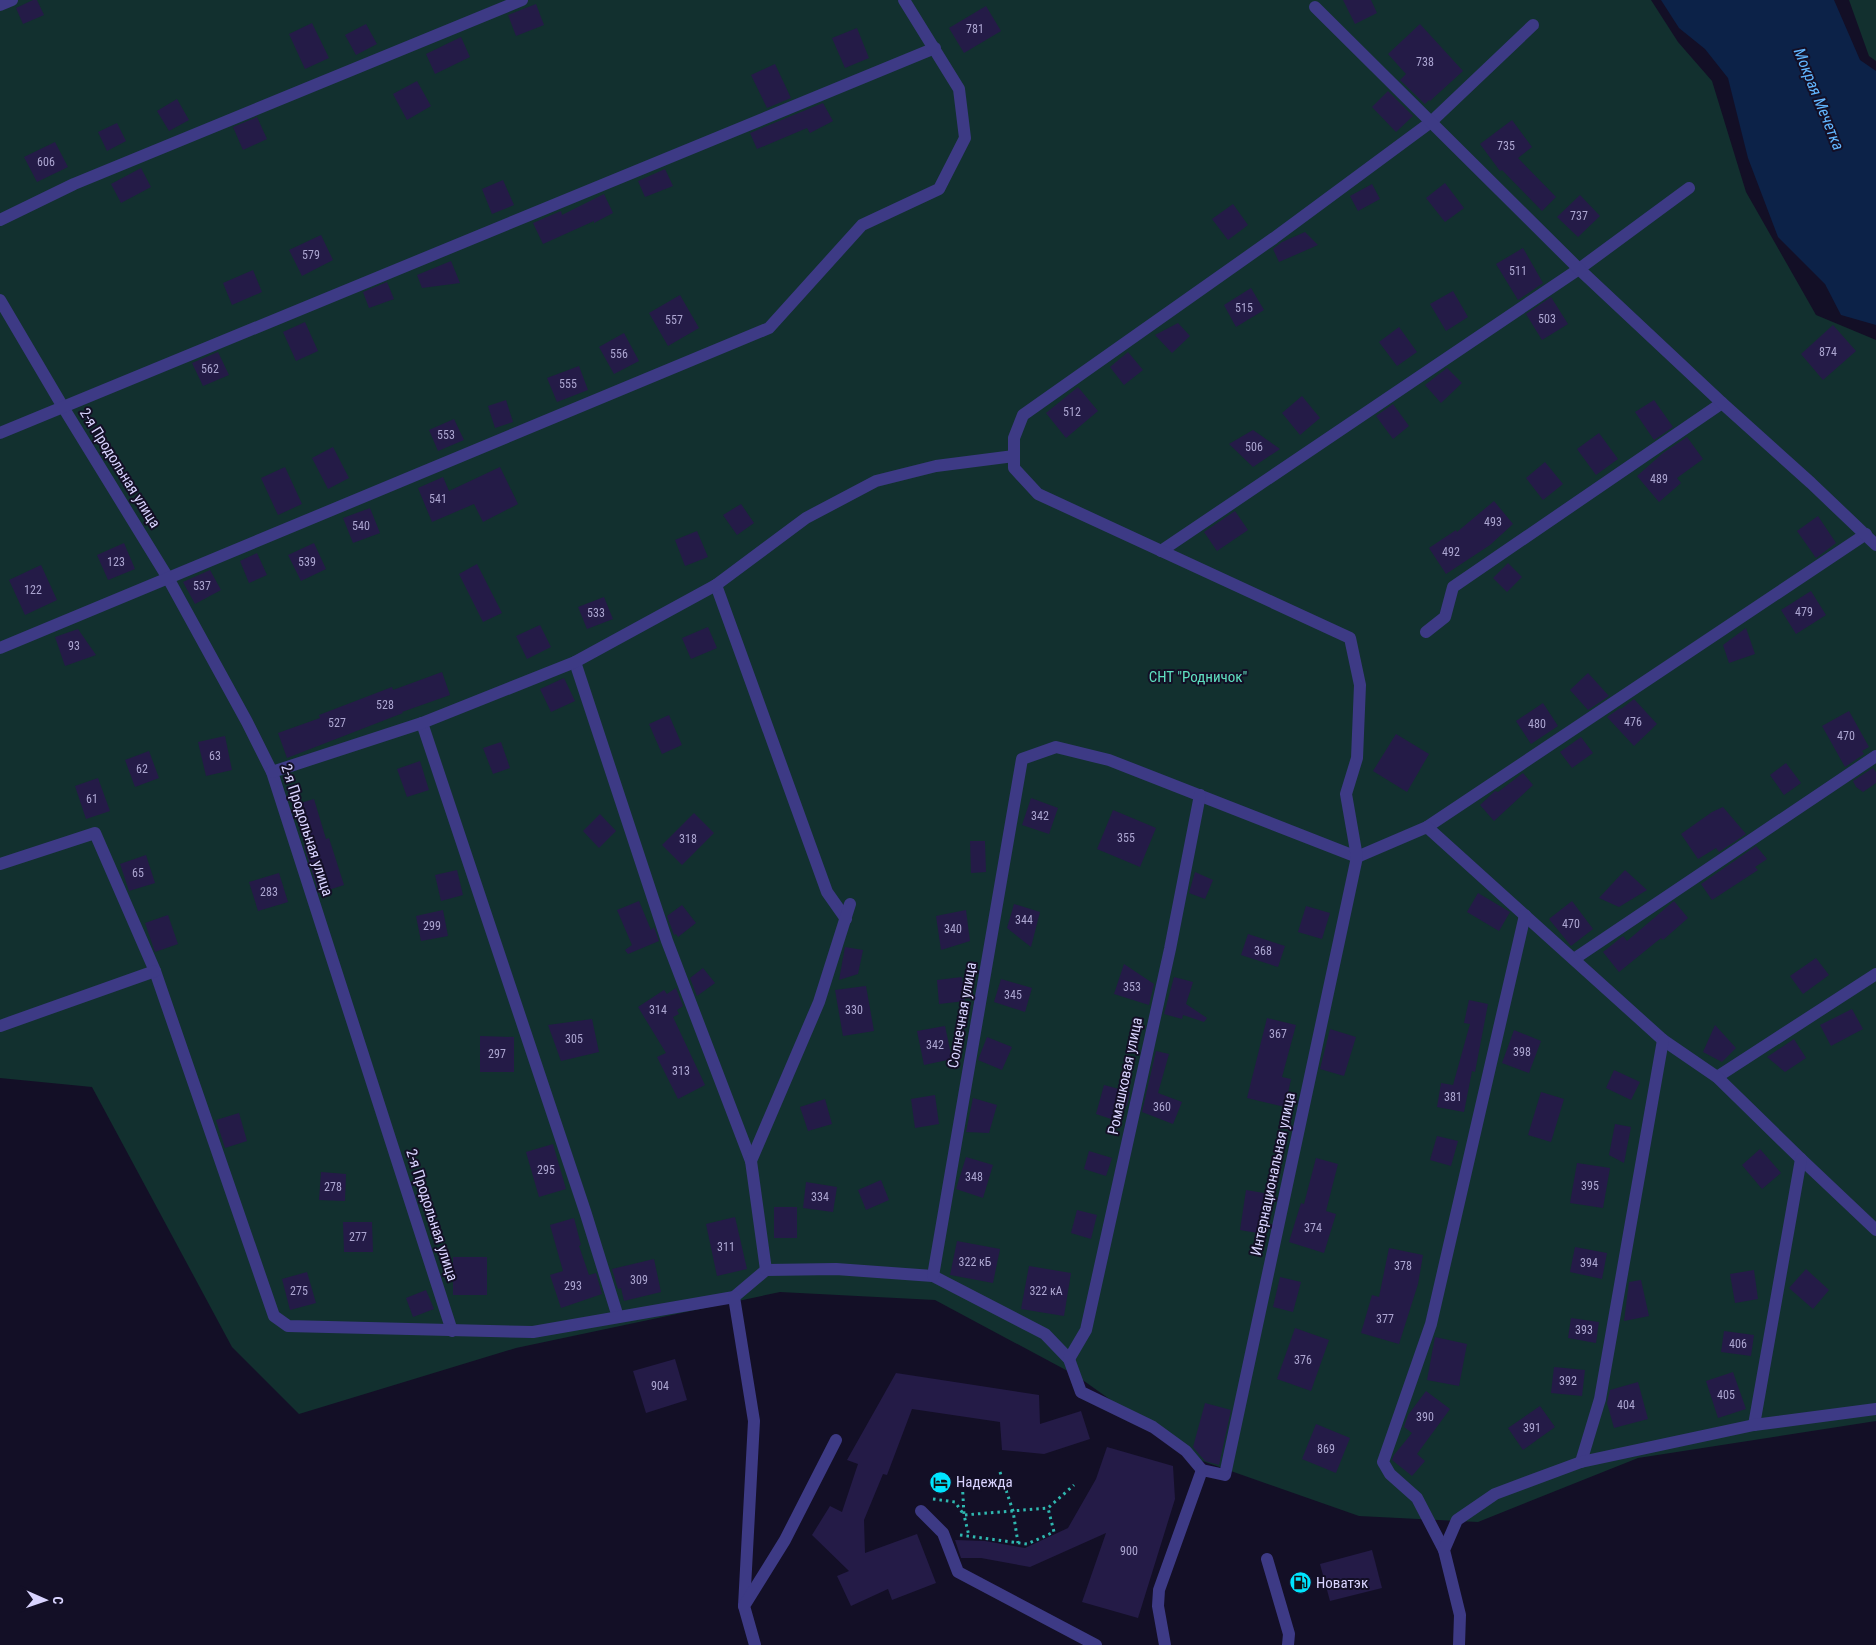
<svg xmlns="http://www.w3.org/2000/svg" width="1876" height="1645" font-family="'Roboto Condensed',sans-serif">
<rect width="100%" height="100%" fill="#130f26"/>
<!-- green -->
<g fill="#12302f">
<polygon points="0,0 1651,0 1678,42 1712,81 1746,192 1816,315 1876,340 1876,1421 1638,1458 1478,1522 1359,1516 1191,1457 1077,1376 935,1300 780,1292 516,1348 299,1414 232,1347 92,1087 0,1078"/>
<polygon points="1849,0 1876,0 1876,61 1869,56"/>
</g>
<!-- water -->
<polygon fill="#0c2248" points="1661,0 1834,0 1860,60 1876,71 1876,325 1841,315 1825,284 1778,237 1748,158 1728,78 1705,49 1679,28"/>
<!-- building -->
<g fill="#241b47">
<polygon points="33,0 37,0 44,15 23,24 16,8"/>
<polygon points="1343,0 1371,0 1377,13 1355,24"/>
<polygon points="536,4 544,25 516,36 508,15"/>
<polygon points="986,6 1001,31 964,53 949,28"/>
<polygon points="312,23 329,58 305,69 289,34"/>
<polygon points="366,24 377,44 356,55 345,35"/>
<polygon points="1420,24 1463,71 1430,101 1429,100 1425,104 1400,80 1406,74 1388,54"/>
<polygon points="857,28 869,58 845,68 832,38"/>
<polygon points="461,37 470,57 435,74 426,54"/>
<polygon points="775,64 791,98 767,108 751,75"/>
<polygon points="417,81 431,106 407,120 393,94"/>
<polygon points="1388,91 1413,116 1396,132 1372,107"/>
<polygon points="177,99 189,120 169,131 157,111"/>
<polygon points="823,103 833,121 810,133 807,128 757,149 750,133"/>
<polygon points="257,117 267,139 243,150 233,127"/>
<polygon points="1512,120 1532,147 1518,158 1556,197 1542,211 1502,170 1500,171 1480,144"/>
<polygon points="117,123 126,141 107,151 98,132"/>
<polygon points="55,142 68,167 37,182 24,157"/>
<polygon points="141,168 151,187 121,203 111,184"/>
<polygon points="665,169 673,186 645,197 638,181"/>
<polygon points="503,180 514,205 492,214 482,189"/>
<polygon points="1445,183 1464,208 1445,222 1426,198"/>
<polygon points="1372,184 1380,199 1358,211 1350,196"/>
<polygon points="604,194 613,213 594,223 594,221 543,244 533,223 561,211 562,215"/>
<polygon points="1580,195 1600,216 1578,237 1557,217"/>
<polygon points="1233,204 1248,225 1228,240 1212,219"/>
<polygon points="1305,232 1318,245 1279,262 1273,249 1282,242"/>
<polygon points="321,235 333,260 302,276 289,250"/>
<polygon points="1523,248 1543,283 1518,300 1496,264"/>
<polygon points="451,261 460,283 422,288 417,275"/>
<polygon points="253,270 262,292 232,305 223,283"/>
<polygon points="387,282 394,299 369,308 363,292"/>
<polygon points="1251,288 1264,310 1236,327 1224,305"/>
<polygon points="1453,291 1468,317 1446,331 1430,304"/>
<polygon points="680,295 699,328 668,346 649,313"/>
<polygon points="1551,297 1568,324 1542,340 1526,314"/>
<polygon points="305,322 318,351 296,361 283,332"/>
<polygon points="1178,323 1190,336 1172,353 1155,335"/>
<polygon points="1833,325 1856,351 1823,380 1801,354"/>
<polygon points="1399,327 1417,352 1397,366 1379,342"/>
<polygon points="624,333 639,361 614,374 599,347"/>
<polygon points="218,352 229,375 203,386 192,363"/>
<polygon points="1128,352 1143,370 1124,385 1110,367"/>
<polygon points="579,366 588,390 557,402 547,378"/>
<polygon points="1447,368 1462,383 1441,403 1425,385"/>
<polygon points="1078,387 1098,411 1066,438 1046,413"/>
<polygon points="1302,396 1320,418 1300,435 1282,413"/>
<polygon points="506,400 513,422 495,428 488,406"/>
<polygon points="1654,400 1673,427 1654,440 1635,412"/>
<polygon points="1393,404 1409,426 1393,439 1376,416"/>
<polygon points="454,419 464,440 438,451 429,430"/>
<polygon points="1253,430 1280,449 1253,467 1229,444"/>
<polygon points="1599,433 1618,459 1596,475 1577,449"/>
<polygon points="1687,437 1703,459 1677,478 1681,483 1659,502 1637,476 1663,453"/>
<polygon points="333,447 349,478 328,489 312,458"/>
<polygon points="1545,462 1563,484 1543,500 1526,478"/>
<polygon points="285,467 302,504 278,515 261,478"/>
<polygon points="500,467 518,504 483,522 474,504 432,522 418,488 443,477 449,491"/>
<polygon points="1494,501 1513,524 1490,545 1446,574 1429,548 1456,530 1457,532"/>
<polygon points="741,504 754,523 737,535 723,515"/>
<polygon points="370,508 380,533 353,543 343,518"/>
<polygon points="1235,511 1248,530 1217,551 1204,532"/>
<polygon points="1818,516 1836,543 1816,558 1797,531"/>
<polygon points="697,531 708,557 685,566 675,540"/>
<polygon points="124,543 135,569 108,580 97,555"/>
<polygon points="314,543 326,569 301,581 288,555"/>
<polygon points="257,553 267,575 249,583 240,561"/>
<polygon points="1508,563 1522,577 1507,592 1493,578"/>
<polygon points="477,564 502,613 483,622 459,574"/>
<polygon points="41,565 57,600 25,615 9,580"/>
<polygon points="210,570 221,590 195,604 183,582"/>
<polygon points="1811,591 1826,615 1796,634 1781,610"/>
<polygon points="604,597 613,619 587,629 578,607"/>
<polygon points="540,625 551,647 527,659 516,636"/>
<polygon points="708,627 717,648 691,659 682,638"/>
<polygon points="1746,628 1755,654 1729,663 1723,645"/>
<polygon points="78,629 96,655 65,666 55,637"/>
<polygon points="442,672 450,695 402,712 403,713 287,758 278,733 320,718 319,715 392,687 393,690"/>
<polygon points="1588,673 1609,696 1588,710 1570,690"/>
<polygon points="564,678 575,701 551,712 540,689"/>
<polygon points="1634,699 1657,724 1634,746 1607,717 1620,708 1621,709"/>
<polygon points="1543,703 1558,726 1531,744 1516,721"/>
<polygon points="1849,711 1869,747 1862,751 1864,754 1845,767 1822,726"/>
<polygon points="669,715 682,745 662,754 649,724"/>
<polygon points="1396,734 1429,754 1407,792 1373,771"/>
<polygon points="225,736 232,770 206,776 198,742"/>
<polygon points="1581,737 1593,753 1572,768 1560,752"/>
<polygon points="501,742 510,768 493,774 483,748"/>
<polygon points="149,751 159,778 135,787 125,760"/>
<polygon points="420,761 429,790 407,797 397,769"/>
<polygon points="1786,763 1801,783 1784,795 1770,775"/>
<polygon points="1873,768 1876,772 1876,783 1863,792 1856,787 1853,781"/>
<polygon points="1523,773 1533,785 1494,821 1480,805 1495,791 1498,792"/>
<polygon points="98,778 110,811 86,819 75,786"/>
<polygon points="1031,798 1058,808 1049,834 1022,825"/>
<polygon points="314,799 326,839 329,838 344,885 319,893 304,846 307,845 294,805"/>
<polygon points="1723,807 1746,834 1719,852 1716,848 1698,859 1681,834 1712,812"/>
<polygon points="1113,810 1156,828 1140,867 1097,849"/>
<polygon points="694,813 714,833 682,865 662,845"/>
<polygon points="600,814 616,831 599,848 583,831"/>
<polygon points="970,841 985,841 986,872 971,873"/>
<polygon points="1756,846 1767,859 1755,867 1758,870 1712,900 1701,884"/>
<polygon points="146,855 155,883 129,891 120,864"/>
<polygon points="457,870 463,895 441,901 435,875"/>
<polygon points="1625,870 1647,890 1619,907 1599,898"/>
<polygon points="1195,872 1213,880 1205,899 1189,893"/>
<polygon points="279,873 288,902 258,911 249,882"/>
<polygon points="1478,893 1510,912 1499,931 1467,912"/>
<polygon points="639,901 651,930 654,927 659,941 628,954 625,950 632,945 617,910"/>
<polygon points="1572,901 1593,929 1571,946 1549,919"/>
<polygon points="1674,901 1688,918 1663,940 1661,938 1619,972 1603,952 1623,936 1627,941"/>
<polygon points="1014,904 1040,912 1031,947 1007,928"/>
<polygon points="682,905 696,923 678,937 676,934 674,935 667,916"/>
<polygon points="1306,906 1330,913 1322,939 1298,932"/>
<polygon points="443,910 448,936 421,941 416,916"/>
<polygon points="966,910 970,941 941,950 936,916"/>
<polygon points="168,915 178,944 155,952 145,923"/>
<polygon points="1248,934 1285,946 1278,967 1241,955"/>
<polygon points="845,947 863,950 858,974 839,980"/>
<polygon points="1816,958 1829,975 1803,994 1790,976"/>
<polygon points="1124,964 1154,984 1149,1005 1114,994"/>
<polygon points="703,968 715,983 697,996 690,978"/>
<polygon points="962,977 965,1001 939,1004 937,980"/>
<polygon points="1174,977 1193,982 1186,1004 1207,1018 1204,1022 1183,1015 1182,1019 1164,1014"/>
<polygon points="1001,979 1032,988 1025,1012 994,1002"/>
<polygon points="866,986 874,1031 843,1036 835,990"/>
<polygon points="676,988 683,1006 677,1010 679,1014 673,1017 705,1085 678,1099 657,1057 666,1053 638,1007 664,990 667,994"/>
<polygon points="1469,1000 1488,1004 1475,1072 1472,1071 1464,1112 1437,1107 1441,1083 1453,1085 1470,1024 1464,1023"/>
<polygon points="1852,1009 1863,1029 1831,1046 1820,1025"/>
<polygon points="1267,1018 1296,1025 1282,1077 1291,1079 1285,1107 1247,1098"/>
<polygon points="592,1019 599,1052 561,1061 548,1025"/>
<polygon points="1715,1025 1736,1048 1722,1062 1703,1052"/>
<polygon points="945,1026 952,1059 924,1065 917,1031"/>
<polygon points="1330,1029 1356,1037 1344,1076 1320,1069"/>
<polygon points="1514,1030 1541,1041 1529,1073 1502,1063"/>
<polygon points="480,1036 514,1037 514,1072 480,1072"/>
<polygon points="987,1037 1012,1047 1002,1070 978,1060"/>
<polygon points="1794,1039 1806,1058 1785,1072 1767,1057"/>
<polygon points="1156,1051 1169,1054 1158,1093 1182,1102 1173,1124 1142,1112"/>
<polygon points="1614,1070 1640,1082 1631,1100 1606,1088"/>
<polygon points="1104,1085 1130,1092 1127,1106 1125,1106 1120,1122 1096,1114"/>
<polygon points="1541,1092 1564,1099 1551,1142 1528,1135"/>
<polygon points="935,1095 939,1124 915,1128 911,1099"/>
<polygon points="973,1098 997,1105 989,1133 966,1132"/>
<polygon points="825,1099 832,1124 808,1131 800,1107"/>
<polygon points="239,1113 247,1141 225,1148 216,1120"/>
<polygon points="1615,1124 1631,1127 1624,1163 1609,1155"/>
<polygon points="1437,1136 1458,1141 1451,1166 1430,1160"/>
<polygon points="553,1144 566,1189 539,1197 526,1152"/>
<polygon points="1760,1149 1781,1173 1762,1189 1742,1165"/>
<polygon points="1089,1151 1112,1158 1106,1176 1084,1169"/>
<polygon points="966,1157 993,1165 983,1198 956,1189"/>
<polygon points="1316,1158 1338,1164 1326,1211 1336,1214 1324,1253 1289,1242 1301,1203 1304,1204"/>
<polygon points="1577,1163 1610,1168 1603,1208 1570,1203"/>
<polygon points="321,1172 346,1174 345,1201 319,1200"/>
<polygon points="881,1180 889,1200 866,1210 858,1190"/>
<polygon points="806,1182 837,1187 833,1212 803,1208"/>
<polygon points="1246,1190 1270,1194 1263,1234 1240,1230"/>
<rect x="774" y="1207" width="23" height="31"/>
<polygon points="1077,1210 1097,1215 1091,1239 1071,1233"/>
<polygon points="735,1217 747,1269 717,1276 706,1224"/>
<polygon points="574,1218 581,1245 579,1246 589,1275 596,1273 602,1294 561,1308 550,1275 563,1271 550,1225"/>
<polygon points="343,1222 372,1222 373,1252 344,1252"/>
<polygon points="957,1241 1000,1249 993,1283 950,1275"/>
<polygon points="1575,1247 1607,1253 1602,1279 1570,1272"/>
<polygon points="1389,1248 1423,1255 1418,1284 1399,1344 1361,1333 1372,1295 1379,1297"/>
<rect x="453" y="1257" width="34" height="38"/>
<polygon points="654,1259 661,1292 624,1301 621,1288 618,1289 612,1269"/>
<polygon points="1029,1266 1071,1273 1064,1316 1021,1309"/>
<polygon points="1806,1269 1829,1290 1813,1309 1789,1288"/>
<polygon points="1754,1270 1758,1299 1735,1303 1730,1274"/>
<polygon points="307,1272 316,1303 290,1310 282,1279"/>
<polygon points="1280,1277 1301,1282 1293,1312 1273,1307"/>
<polygon points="1641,1280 1649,1316 1624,1321 1629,1282"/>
<polygon points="426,1290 434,1309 413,1317 406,1298"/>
<polygon points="1571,1318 1599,1322 1596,1343 1568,1338"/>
<polygon points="1295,1328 1329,1340 1311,1391 1277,1379"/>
<polygon points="1724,1331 1754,1335 1751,1356 1721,1352"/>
<polygon points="1435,1337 1467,1344 1459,1386 1427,1380"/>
<polygon points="675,1359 687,1400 646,1413 633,1371"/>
<polygon points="1554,1367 1585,1370 1582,1396 1551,1393"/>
<polygon points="1733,1372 1746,1409 1718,1418 1706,1381"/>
<polygon points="896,1373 1039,1395 1040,1424 1081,1411 1090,1439 1044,1454 1002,1450 1000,1422 912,1409 887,1475 883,1474 864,1520 865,1553 917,1534 936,1583 892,1600 888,1589 851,1606 837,1576 849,1571 812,1535 830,1506 842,1512 858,1464 847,1460"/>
<polygon points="1638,1382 1648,1419 1614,1428 1607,1403 1610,1390"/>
<polygon points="1426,1391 1450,1409 1417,1454 1425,1461 1412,1476 1392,1460 1394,1455 1412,1433 1404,1427 1408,1415"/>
<polygon points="1205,1403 1231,1410 1219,1465 1205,1461 1193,1447"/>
<polygon points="1540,1406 1555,1427 1523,1450 1508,1428"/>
<polygon points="1316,1424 1350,1438 1336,1473 1302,1459"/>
<polygon points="1107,1447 1173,1466 1175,1499 1138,1618 1082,1602 1106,1533 1030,1567 981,1558 961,1558 955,1540 985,1541 1025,1548 1068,1528 1096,1479"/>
<polygon points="1372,1550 1382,1588 1330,1601 1320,1564"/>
</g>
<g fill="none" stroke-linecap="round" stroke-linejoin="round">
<!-- path -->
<g stroke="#2fb8b0" stroke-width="3" stroke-dasharray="2.5 4" stroke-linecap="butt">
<polyline points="1000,1472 1013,1511 1018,1543"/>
<polyline points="962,1479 964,1515 969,1536"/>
<polyline points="933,1499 955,1502 964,1515 1048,1508 1074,1485"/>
<polyline points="960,1535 1027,1544 1054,1532 1048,1508"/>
</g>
<!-- lane -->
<g stroke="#3d3a85" stroke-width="12">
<polyline points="0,5 12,0"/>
<polyline points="0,220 74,184 522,0"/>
<polyline points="0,300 63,407 168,578 247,722 272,772 452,1331"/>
<polyline points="0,433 935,48"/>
<polyline points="1161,551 1579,269 1689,188"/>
<polyline points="716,585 827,892 846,919"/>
<polyline points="1426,632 1445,617 1453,587 1722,403"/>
<polyline points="0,648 769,328 862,225 939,189 965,138 959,89 904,0"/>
<polyline points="575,662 667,941 751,1161"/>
<polyline points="422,723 585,1211 618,1317"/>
<polyline points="272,772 422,723 575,662 716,585 806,518 876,481 936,466 1014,456"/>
<polyline points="1427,827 1866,534"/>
<polyline points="0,864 95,833 155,971 274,1316 288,1326 533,1332 734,1297 766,1270 836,1269 933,1276 1045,1334 1069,1359 1081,1392 1153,1427 1186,1451 1202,1470"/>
<polyline points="1574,959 1876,756"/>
<polyline points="0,1026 155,971"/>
<polyline points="1717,1077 1876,974"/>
<polyline points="766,1270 751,1161 819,1002 850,904"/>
<polyline points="933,1276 1022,759 1056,747 1109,760 1357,857 1427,827 1663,1040 1717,1077 1801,1159 1876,1230"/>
<polyline points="734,1297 754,1421 744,1606"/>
<polyline points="1069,1359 1086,1330 1170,949 1200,795"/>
<polyline points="1754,1425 1801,1159"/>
<polyline points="1581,1462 1600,1399 1663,1040"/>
<polyline points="1202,1470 1225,1475 1357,857 1346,794 1357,758 1360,685 1350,638 1038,494 1014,468 1014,438 1023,415 1274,238 1431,122 1533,25"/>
<polyline points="921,1511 943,1533 958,1572 1096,1645"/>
<polyline points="1444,1550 1417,1498 1390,1474 1383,1462 1431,1324 1525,915"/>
<polyline points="1267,1559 1289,1634 1288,1645"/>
<polyline points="755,1645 744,1606 785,1540 836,1440"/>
<polyline points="1165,1645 1158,1606 1159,1590 1202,1470"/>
</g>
<!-- street -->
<g stroke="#3d3a85" stroke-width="12">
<polyline points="1315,7 1579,269 1722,403 1811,483 1876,545"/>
<polyline points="1459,1645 1460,1615 1444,1550 1457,1520 1495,1494 1581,1462 1754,1425 1876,1409"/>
</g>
</g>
<!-- icons -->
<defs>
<symbol id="hotel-disc" viewBox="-11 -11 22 22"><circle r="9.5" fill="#00e5ff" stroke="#130f26"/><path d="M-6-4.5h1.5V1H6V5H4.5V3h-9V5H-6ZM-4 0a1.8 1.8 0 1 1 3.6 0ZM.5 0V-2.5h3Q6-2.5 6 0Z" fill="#111"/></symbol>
<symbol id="fuel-disc" viewBox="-11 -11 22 22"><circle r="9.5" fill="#00e5ff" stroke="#130f26"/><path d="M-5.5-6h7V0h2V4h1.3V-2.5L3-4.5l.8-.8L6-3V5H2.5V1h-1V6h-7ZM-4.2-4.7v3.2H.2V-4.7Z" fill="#111"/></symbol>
</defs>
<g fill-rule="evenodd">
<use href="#hotel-disc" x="928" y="1470" width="25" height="25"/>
<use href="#fuel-disc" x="1288" y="1570" width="25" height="25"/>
</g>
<g text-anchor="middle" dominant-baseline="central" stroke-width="4" stroke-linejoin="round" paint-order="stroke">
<!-- number labels -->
<g font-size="12" fill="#aca6d1">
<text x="975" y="29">781</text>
<text x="1425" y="62">738</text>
<text x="1506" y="146">735</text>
<text x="46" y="162">606</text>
<text x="1579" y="216">737</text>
<text x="311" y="255">579</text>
<text x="1518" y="271">511</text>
<text x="1244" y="308">515</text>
<text x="1547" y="319">503</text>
<text x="674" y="320">557</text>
<text x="1828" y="352">874</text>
<text x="619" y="354">556</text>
<text x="210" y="369">562</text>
<text x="568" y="384">555</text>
<text x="1072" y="412">512</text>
<text x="446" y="435">553</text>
<text x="1254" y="447">506</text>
<text x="1659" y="479">489</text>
<text x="438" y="499">541</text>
<text x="1493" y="522">493</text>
<text x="361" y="526">540</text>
<text x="1451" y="552">492</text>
<text x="116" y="562">123</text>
<text x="307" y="562">539</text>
<text x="202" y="586">537</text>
<text x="33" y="590">122</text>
<text x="1804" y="612">479</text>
<text x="596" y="613">533</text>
<text x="74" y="646">93</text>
<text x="385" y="705">528</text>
<text x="1633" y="722">476</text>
<text x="337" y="723">527</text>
<text x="1537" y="724">480</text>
<text x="1846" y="736">470</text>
<text x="215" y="756">63</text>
<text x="142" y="769">62</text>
<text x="92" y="799">61</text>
<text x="1040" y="816">342</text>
<text x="1126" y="838">355</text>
<text x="688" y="839">318</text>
<text x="138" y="873">65</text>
<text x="269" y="892">283</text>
<text x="1024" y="920">344</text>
<text x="1571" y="924">470</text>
<text x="432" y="926">299</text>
<text x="953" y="929">340</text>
<text x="1263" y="951">368</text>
<text x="1132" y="987">353</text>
<text x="1013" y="995">345</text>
<text x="658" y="1010">314</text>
<text x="854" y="1010">330</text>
<text x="1278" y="1034">367</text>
<text x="574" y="1039">305</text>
<text x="935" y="1045">342</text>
<text x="1522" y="1052">398</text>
<text x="497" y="1054">297</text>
<text x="681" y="1071">313</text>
<text x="1453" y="1097">381</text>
<text x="1162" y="1107">360</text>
<text x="546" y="1170">295</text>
<text x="974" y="1177">348</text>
<text x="1590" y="1186">395</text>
<text x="333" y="1187">278</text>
<text x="820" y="1197">334</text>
<text x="1313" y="1228">374</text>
<text x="358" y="1237">277</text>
<text x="726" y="1247">311</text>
<text x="975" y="1262">322 кБ</text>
<text x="1589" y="1263">394</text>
<text x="1403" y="1266">378</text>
<text x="639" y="1280">309</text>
<text x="573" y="1286">293</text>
<text x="299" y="1291">275</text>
<text x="1046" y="1291">322 кА</text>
<text x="1385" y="1319">377</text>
<text x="1584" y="1330">393</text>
<text x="1738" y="1344">406</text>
<text x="1303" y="1360">376</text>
<text x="1568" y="1381">392</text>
<text x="660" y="1386">904</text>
<text x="1726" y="1395">405</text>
<text x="1626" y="1405">404</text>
<text x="1425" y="1417">390</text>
<text x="1532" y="1428">391</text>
<text x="1326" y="1449">869</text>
<text x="1129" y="1551">900</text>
</g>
<!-- street labels -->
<g font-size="15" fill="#d9d4ff" stroke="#130f26">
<text transform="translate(120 468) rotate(58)">2-я Продольная улица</text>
<text transform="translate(307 830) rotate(72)">2-я Продольная улица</text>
<text transform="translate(962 1015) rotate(-80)">Солнечная улица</text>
<text transform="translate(1125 1076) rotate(-78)">Ромашковая улица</text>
<text transform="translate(1273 1174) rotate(-78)">Интернациональная улица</text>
<text transform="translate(432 1215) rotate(72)">2-я Продольная улица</text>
</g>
<!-- park labels -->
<g font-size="15" fill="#5fe0c0" stroke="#130f26">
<text x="1198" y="677">СНТ "Родничок"</text>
</g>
<!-- poi labels -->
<g font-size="15" fill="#d9d4ff" stroke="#130f26" text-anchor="start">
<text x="956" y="1482">Надежда</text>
<text x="1316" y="1583">Новатэк</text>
</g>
<!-- water labels -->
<g font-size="16" font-style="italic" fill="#62b6ff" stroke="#130f26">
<text transform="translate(1819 99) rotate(68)">Мокрая Мечетка</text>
</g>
</g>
<!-- north arrow -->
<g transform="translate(45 1600) rotate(92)" stroke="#130f26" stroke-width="4" paint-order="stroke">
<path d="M0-4L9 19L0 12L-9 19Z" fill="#d9d4ff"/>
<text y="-8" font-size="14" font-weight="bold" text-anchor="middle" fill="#d9d4ff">С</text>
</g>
</svg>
